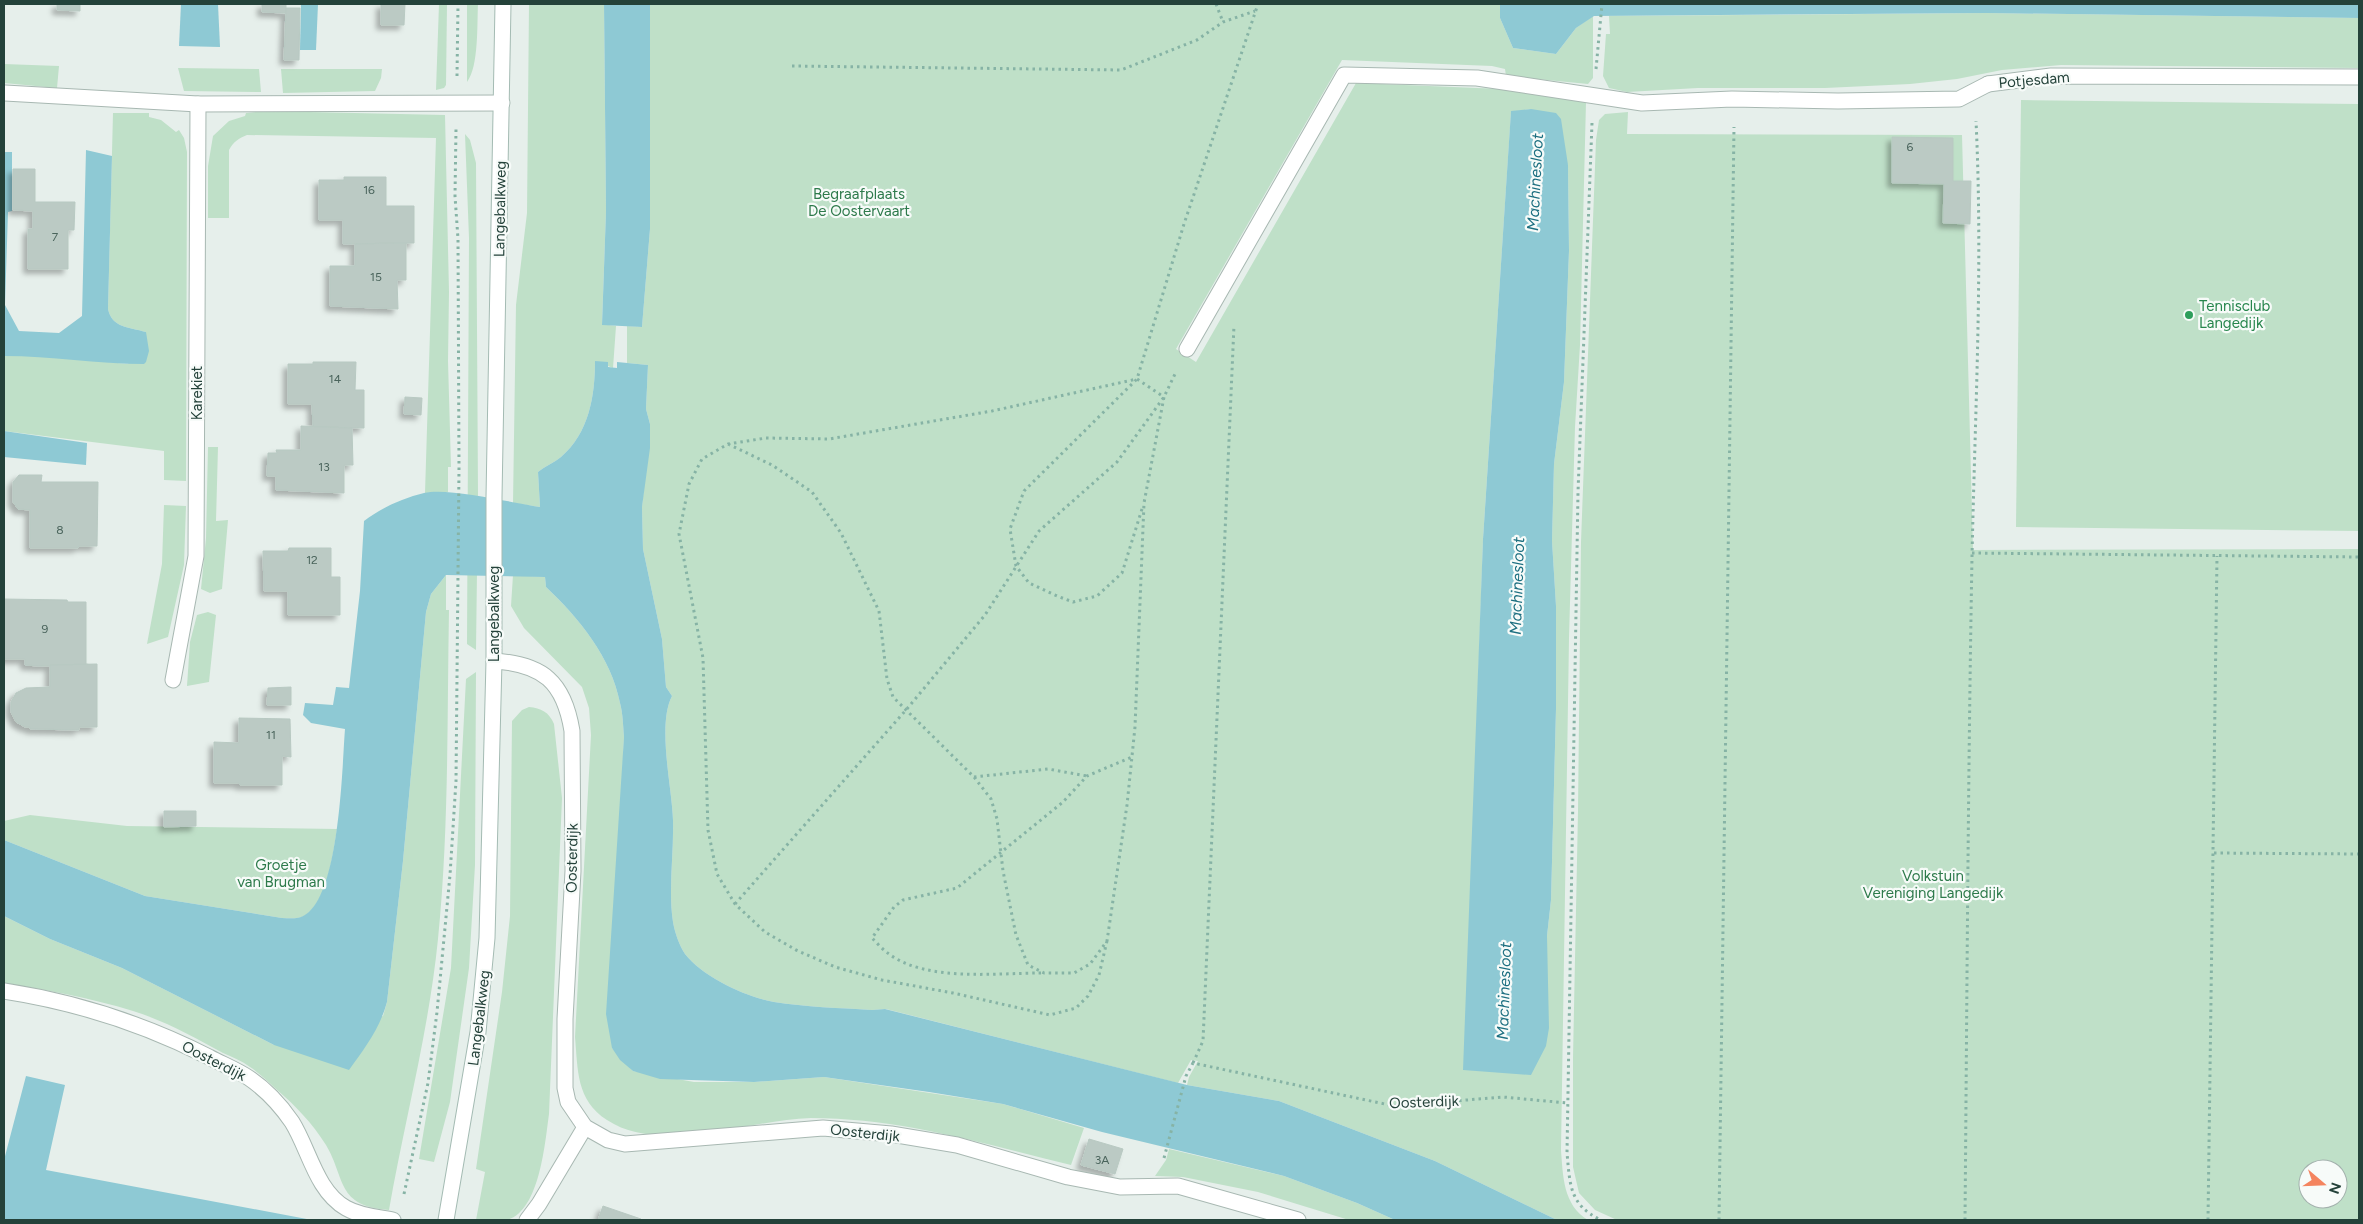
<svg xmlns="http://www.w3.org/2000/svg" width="2363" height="1224" font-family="Figtree,sans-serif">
<defs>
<filter id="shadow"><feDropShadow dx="-4.5" dy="4.5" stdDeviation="2.5" flood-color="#0004"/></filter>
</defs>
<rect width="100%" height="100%" fill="#e6efeb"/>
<!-- green -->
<g fill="#bfe0c8" fill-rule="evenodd">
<polygon points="439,4 447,4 446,85 444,88 436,90"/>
<path d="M467 4H478C477 23 479 67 467 82Z"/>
<path d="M529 4H604L606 211 602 324 616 326 613 368 595 361C595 396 589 433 561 457 554 463 545 466 538 472L540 507 513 503 516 305 527 213Z"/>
<path d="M650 4H1500V18L1513 48 1556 54 1576 28 1593 16V78L1588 84 1506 76 1505 69 1492 66 1342 60 1176 349 1196 362 1356 83 1502 89 1586 102 1580 345 1575 427 1569 638 1561 1150C1563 1176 1563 1205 1588 1220H1557L1435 1161 1279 1101 1187 1085 1189 1077 1198 1061 1191 1060 1178 1083 886 1009 872 1010C840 1008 806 1007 774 1002 746 997 703 977 685 954 679 945 675 933 673 922 668 889 674 854 673 820 672 787 657 725 672 696L666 687 662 639 643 549 642 507 650 424 646 409 648 365 627 363V326L642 327 650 229ZM1531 109 1568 165 1569 251 1564 382 1554 464 1552 541 1556 606V709L1551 900 1547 936 1476 745 1483 539 1511 112Z"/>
<polygon points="1987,13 2359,18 2359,68 2061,65 2002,70 1957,79 1910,84 1825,88 1698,88 1627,92 1609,88 1603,76 1606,34 1610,34 1609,16"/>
<polygon points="4,64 59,66 57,88 4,83"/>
<polygon points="178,68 259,69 261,92 184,91"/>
<polygon points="281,69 382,69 381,78 375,91 283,93"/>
<polygon points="2021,100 2359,104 2359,531 2016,527"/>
<path d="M264 111 445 115 449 292 448 361 451 467H448V492L425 493 436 138 247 135C239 138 233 142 229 150V218H208V166L213 136 229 121 245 116 246 113Z"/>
<path d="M1628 112 1627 134 1962 135 1973 550 2359 549V1220H1617L1595 1210 1579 1193 1573 1167V1058L1578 811 1581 542 1596 140 1599 120 1605 114ZM2308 1169H2338V1199H2308Z"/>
<path d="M113 113H149V117L161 120 176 132 179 130 184 138 187 152 186 481 164 480V451L4 431V356H44L128 364 146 332C129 327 112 328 108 309Z"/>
<polygon points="465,134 470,140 476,163 478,494 476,650 467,644 469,238"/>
<polygon points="208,447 218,447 216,521 228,520 222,589 210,593 201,589 206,538"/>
<polygon points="164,505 186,506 184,565 168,637 147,644 162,564"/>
<path d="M446 575V610H449C447 719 449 830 438 939 429 1030 405 1119 389 1210 336 1206 346 1179 326 1145 312 1123 296 1106 276 1089 267 1081 259 1073 250 1067 242 1061 232 1057 223 1053 194 1037 165 1021 133 1011 91 998 47 990 4 983V916L50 939 122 968 274 1045 383 1016 387 1002 403 861 426 612 431 594Z"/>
<path d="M513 575 545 577 546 587C579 618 611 657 620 703 623 714 623 726 624 737L612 1048 633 1071 694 1082H754L824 1077 1003 1104 1084 1128 1071 1165C985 1144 900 1118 811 1118 784 1119 756 1125 729 1129 689 1134 644 1144 607 1120 576 1100 578 1070 575 1037L591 735 589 708 582 687 524 628 511 606Z"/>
<polygon points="208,612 216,615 209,682 187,686 190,642 197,615"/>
<polygon points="476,672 475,865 469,968 450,1102 434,1162 419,1159 451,968 466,679"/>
<path d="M529 707C541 708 549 712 554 724L562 798 549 1114C545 1142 540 1211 507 1220 498 1222 485 1220 476 1220L485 1172 476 1169 502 992 510 916 512 721 522 710Z"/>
<path d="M30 815 127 826 337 829C333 853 327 906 302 917 296 919 288 918 282 918L145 896 4 840V821Z"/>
<polygon points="1169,1149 1284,1176 1357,1203 1395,1220 1349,1220 1258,1192 1183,1177 1155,1176 1166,1160"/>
</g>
<!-- water -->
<g fill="#8ec9d4">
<polygon points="181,4 218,4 220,47 179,46"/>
<polygon points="301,4 318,4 316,50 300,50"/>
<polygon points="604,4 650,4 650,229 642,327 602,325 606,211"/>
<polygon points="1500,4 2359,4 2359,18 1987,13 1594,16 1576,28 1556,54 1513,48 1500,18"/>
<polygon points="1531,109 1556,113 1561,119 1568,165 1569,251 1564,382 1554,464 1552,541 1556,606 1556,709 1551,900 1547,936 1549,1028 1546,1046 1531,1075 1463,1070 1483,539 1511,111"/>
<path d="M86 150 112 156 108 309C112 328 129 327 146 332L149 351 146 362 144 364C97 364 51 356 4 356V152H12V211L8 212 5 305 19 331 59 333 82 316Z"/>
<path d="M595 361 608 362V367L617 368V362L648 365 646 409 650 424V448L642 507 643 549 662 639 666 687 672 696C657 725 672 787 673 820 674 854 668 889 673 922 675 933 679 945 685 954 703 977 746 997 774 1002 806 1007 840 1008 872 1010L885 1009 1187 1085 1279 1101 1435 1161 1557 1220H1395L1357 1203 1284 1176 1102 1132 1003 1104 929 1092 824 1077 754 1082 660 1079 633 1071 620 1060 612 1048 606 1014 624 737C623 726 623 714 620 703 611 657 579 618 546 587L545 577 446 575 431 594 426 612 403 861 387 1002C380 1028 365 1048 349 1070L274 1045 122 968 50 939 4 916V840L145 896 282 918C288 918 296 919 301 917 340 903 342 766 345 729L311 723 303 715 305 703 333 705 336 687 349 688 360 591 364 521C381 508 403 498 424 493 448 487 512 503 540 507L538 472C545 466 554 463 561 457 589 433 595 396 595 361Z"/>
<polygon points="4,431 87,443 86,465 4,457"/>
<polygon points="26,1076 65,1085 46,1170 312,1220 4,1220 4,1160"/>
</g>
<!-- building -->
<g fill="#bbcac4" stroke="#b8c9c2" filter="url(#shadow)">
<polygon points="57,4 80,4 80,11 57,10"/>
<polygon points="262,4 286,4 286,13 262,12"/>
<polygon points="381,4 405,4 404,25 381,25"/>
<polygon points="286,8 300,8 299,60 284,60"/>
<polygon points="1892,137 1953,138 1953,181 1971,181 1970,224 1943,223 1944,184 1892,183"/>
<polygon points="13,169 35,169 35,202 75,202 74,230 68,230 68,269 28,269 28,229 33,229 33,211 13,210"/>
<polygon points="344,177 386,177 386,206 414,206 414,243 343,244 343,220 319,220 319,180 344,180"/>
<polygon points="394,243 406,243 406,280 397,280 398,309 330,306 330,266 355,266 355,244"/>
<polygon points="313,362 356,362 355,390 364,390 364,428 313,427 312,404 288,404 288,364 313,364"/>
<polygon points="405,397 422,398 421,415 404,414"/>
<polygon points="301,426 352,428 353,465 344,465 344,493 276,490 276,476 267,476 268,453 277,453 276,450 301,450"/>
<polygon points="19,475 42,475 41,482 98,482 97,546 79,546 78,548 30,548 30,510 18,509 13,502 13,482"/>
<polygon points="289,548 331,548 331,577 340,577 340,615 288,615 288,591 264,591 263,551 288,551"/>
<polygon points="4,599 67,600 68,602 86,602 86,664 92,665 39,666 25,665 25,659 4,659"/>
<polygon points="97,664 97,727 79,727 79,730 30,729 30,727 25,727 16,722 11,712 11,702 16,693 26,688 50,687 50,665"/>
<polygon points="291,687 291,705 267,705 268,688"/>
<polygon points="239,718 290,719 291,757 282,756 282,785 240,785 239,783 214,783 214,742 239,743"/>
<polygon points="164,811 196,811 196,826 164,827"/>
<polygon points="1089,1139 1123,1149 1115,1174 1081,1165"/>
<polygon points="603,1206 641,1219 641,1220 598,1220"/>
</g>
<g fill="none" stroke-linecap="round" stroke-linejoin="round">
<defs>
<g id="lane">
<polyline points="1187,349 1344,75 1477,78 1642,103 1732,99 1838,101 1959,99 1988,84"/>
<path d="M4 991C76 1002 144 1024 209 1057 222 1064 237 1070 249 1078 265 1089 281 1106 292 1122 309 1149 316 1191 346 1208 360 1216 377 1217 393 1220"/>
<polyline points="527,1220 539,1204 585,1127"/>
</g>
<g id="street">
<polyline points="1988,84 2051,76 2359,77"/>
<polyline points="5,93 198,104 502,103"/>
<path d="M494 661C543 664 564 682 572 731L573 871 565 1019V1088L568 1102 585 1127 608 1140 625 1144 823 1128 891 1134 957 1145 1068 1177 1120 1187 1178 1186 1298 1220"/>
<polyline points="173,680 196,556 198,104"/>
</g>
<polyline id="secondary" points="446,1220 478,1032 487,938 494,661 494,497 503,4"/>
</defs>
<!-- lane casing -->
<use href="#lane" stroke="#a8b8b2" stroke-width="17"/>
<!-- street casing -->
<use href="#street" stroke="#a8b8b2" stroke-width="17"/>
<!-- secondary casing -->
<use href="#secondary" stroke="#a4bbb3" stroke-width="17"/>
<!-- path -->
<g stroke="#86b3a5" stroke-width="3" stroke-dasharray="2.5 4" stroke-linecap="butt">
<polyline points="1216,4 1223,22"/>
<polyline points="792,66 1121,70 1197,40 1223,22 1255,11"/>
<polyline points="1596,69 1602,4"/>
<polyline points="457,76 458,4"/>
<path d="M1592 123 1578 492 1567 1153C1570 1184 1569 1205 1601 1220"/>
<polyline points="728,444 772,465 812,492 841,533 879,611 887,679 893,697 974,777 991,799 997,819 1003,871 1016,935 1028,965 1044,973 1074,973 1090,964 1107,941 1127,805 1135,727 1144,503 1164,397 1137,379 992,411 829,439 766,438 728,444 702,459 689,484 679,534 703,658 708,830 717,874 735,904 765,932 796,950 835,967 882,980 953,993 1050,1015 1076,1008 1088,996 1099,975 1107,941"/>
<polyline points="1142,509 1122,573 1097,596 1073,602 1057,596 1029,583 1016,566 1010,529 1024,491 1137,379 1184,224 1258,4"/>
<polyline points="1972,553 2359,557"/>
<polyline points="974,777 1048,769 1087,776"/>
<polyline points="2214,853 2359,854"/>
<polyline points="735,904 906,710 985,615 1039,531 1117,462 1164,397 1175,374"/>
<path d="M1041 973C996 973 927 982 889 954 883 950 877 943 872 938L894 907 903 900 957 888 1063 802 1087 776 1132 757"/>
<polyline points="1193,1063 1203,1041 1234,325"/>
<polyline points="1164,1158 1186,1076 1193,1063 1394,1106 1503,1097 1567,1103"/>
<polyline points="404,1194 428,1083 437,1012 450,875 456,781 459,468 458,239 455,196 456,129"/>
<polyline points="1719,1220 1734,127"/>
<path d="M1965 1220C1967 999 1968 778 1972 557 1975 412 1983 267 1976 121"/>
<polyline points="2208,1220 2217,556"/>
</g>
<!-- lane -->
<use href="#lane" stroke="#fff" stroke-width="15"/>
<!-- street -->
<use href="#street" stroke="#fff" stroke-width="15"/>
<!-- secondary -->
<use href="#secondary" stroke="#fff" stroke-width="15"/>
</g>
<!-- markers -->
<circle fill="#2e9e5b" stroke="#f7fbf9" stroke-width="2" cx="2189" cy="315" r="5"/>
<g text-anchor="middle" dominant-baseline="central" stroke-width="4.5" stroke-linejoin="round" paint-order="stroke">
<!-- number labels -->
<g font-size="12" fill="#4a645c">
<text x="1910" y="147">6</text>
<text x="369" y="190">16</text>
<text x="55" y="237">7</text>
<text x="376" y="277">15</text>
<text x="335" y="379">14</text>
<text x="324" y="467">13</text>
<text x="60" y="530">8</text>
<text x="312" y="560">12</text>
<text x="45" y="629">9</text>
<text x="271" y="735">11</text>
<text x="1102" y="1160">3A</text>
</g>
<!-- street labels -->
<g font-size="15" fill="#24423a" stroke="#f7fbf9">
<text transform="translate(2034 80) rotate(-5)">Potjesdam</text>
<text transform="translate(500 209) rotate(-89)">Langebalkweg</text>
<text transform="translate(197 393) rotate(-90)">Karekiet</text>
<text transform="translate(494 614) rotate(-90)">Langebalkweg</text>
<text transform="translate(572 858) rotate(-89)">Oosterdijk</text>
<text transform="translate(479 1018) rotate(-83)">Langebalkweg</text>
<text transform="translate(214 1061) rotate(27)">Oosterdijk</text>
<text transform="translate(1424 1102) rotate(-2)">Oosterdijk</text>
<text transform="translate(865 1133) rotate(6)">Oosterdijk</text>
</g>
<!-- park labels -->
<g font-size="15" fill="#2d7a4b" stroke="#f7fbf9">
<text x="859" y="194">Begraafplaats<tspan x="859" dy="17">De Oostervaart</tspan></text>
<text x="281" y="865">Groetje<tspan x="281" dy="17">van Brugman</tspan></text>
<text x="1933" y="876">Volkstuin<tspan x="1933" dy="17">Vereniging Langedijk</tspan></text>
</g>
<!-- leisure labels -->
<g font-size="15" fill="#27864d" stroke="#f7fbf9" text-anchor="start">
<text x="2199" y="306">Tennisclub<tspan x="2199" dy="17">Langedijk</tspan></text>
</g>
<!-- water labels -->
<g font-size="16" font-style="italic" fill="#1c6f80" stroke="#f7fbf9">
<text transform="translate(1535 182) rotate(-87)">Machinesloot</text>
<text transform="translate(1517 586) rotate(-88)">Machinesloot</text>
<text transform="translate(1504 991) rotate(-88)">Machinesloot</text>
</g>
</g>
<!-- border -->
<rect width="2363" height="1224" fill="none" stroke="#24423a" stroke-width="10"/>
<!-- north arrow -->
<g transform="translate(2323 1184) rotate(109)"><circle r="24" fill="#f7fbf9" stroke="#a3b1ad"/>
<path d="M0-4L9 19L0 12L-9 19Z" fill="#f4845f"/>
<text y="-8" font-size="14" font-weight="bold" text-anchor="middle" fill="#24423a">N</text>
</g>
</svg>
